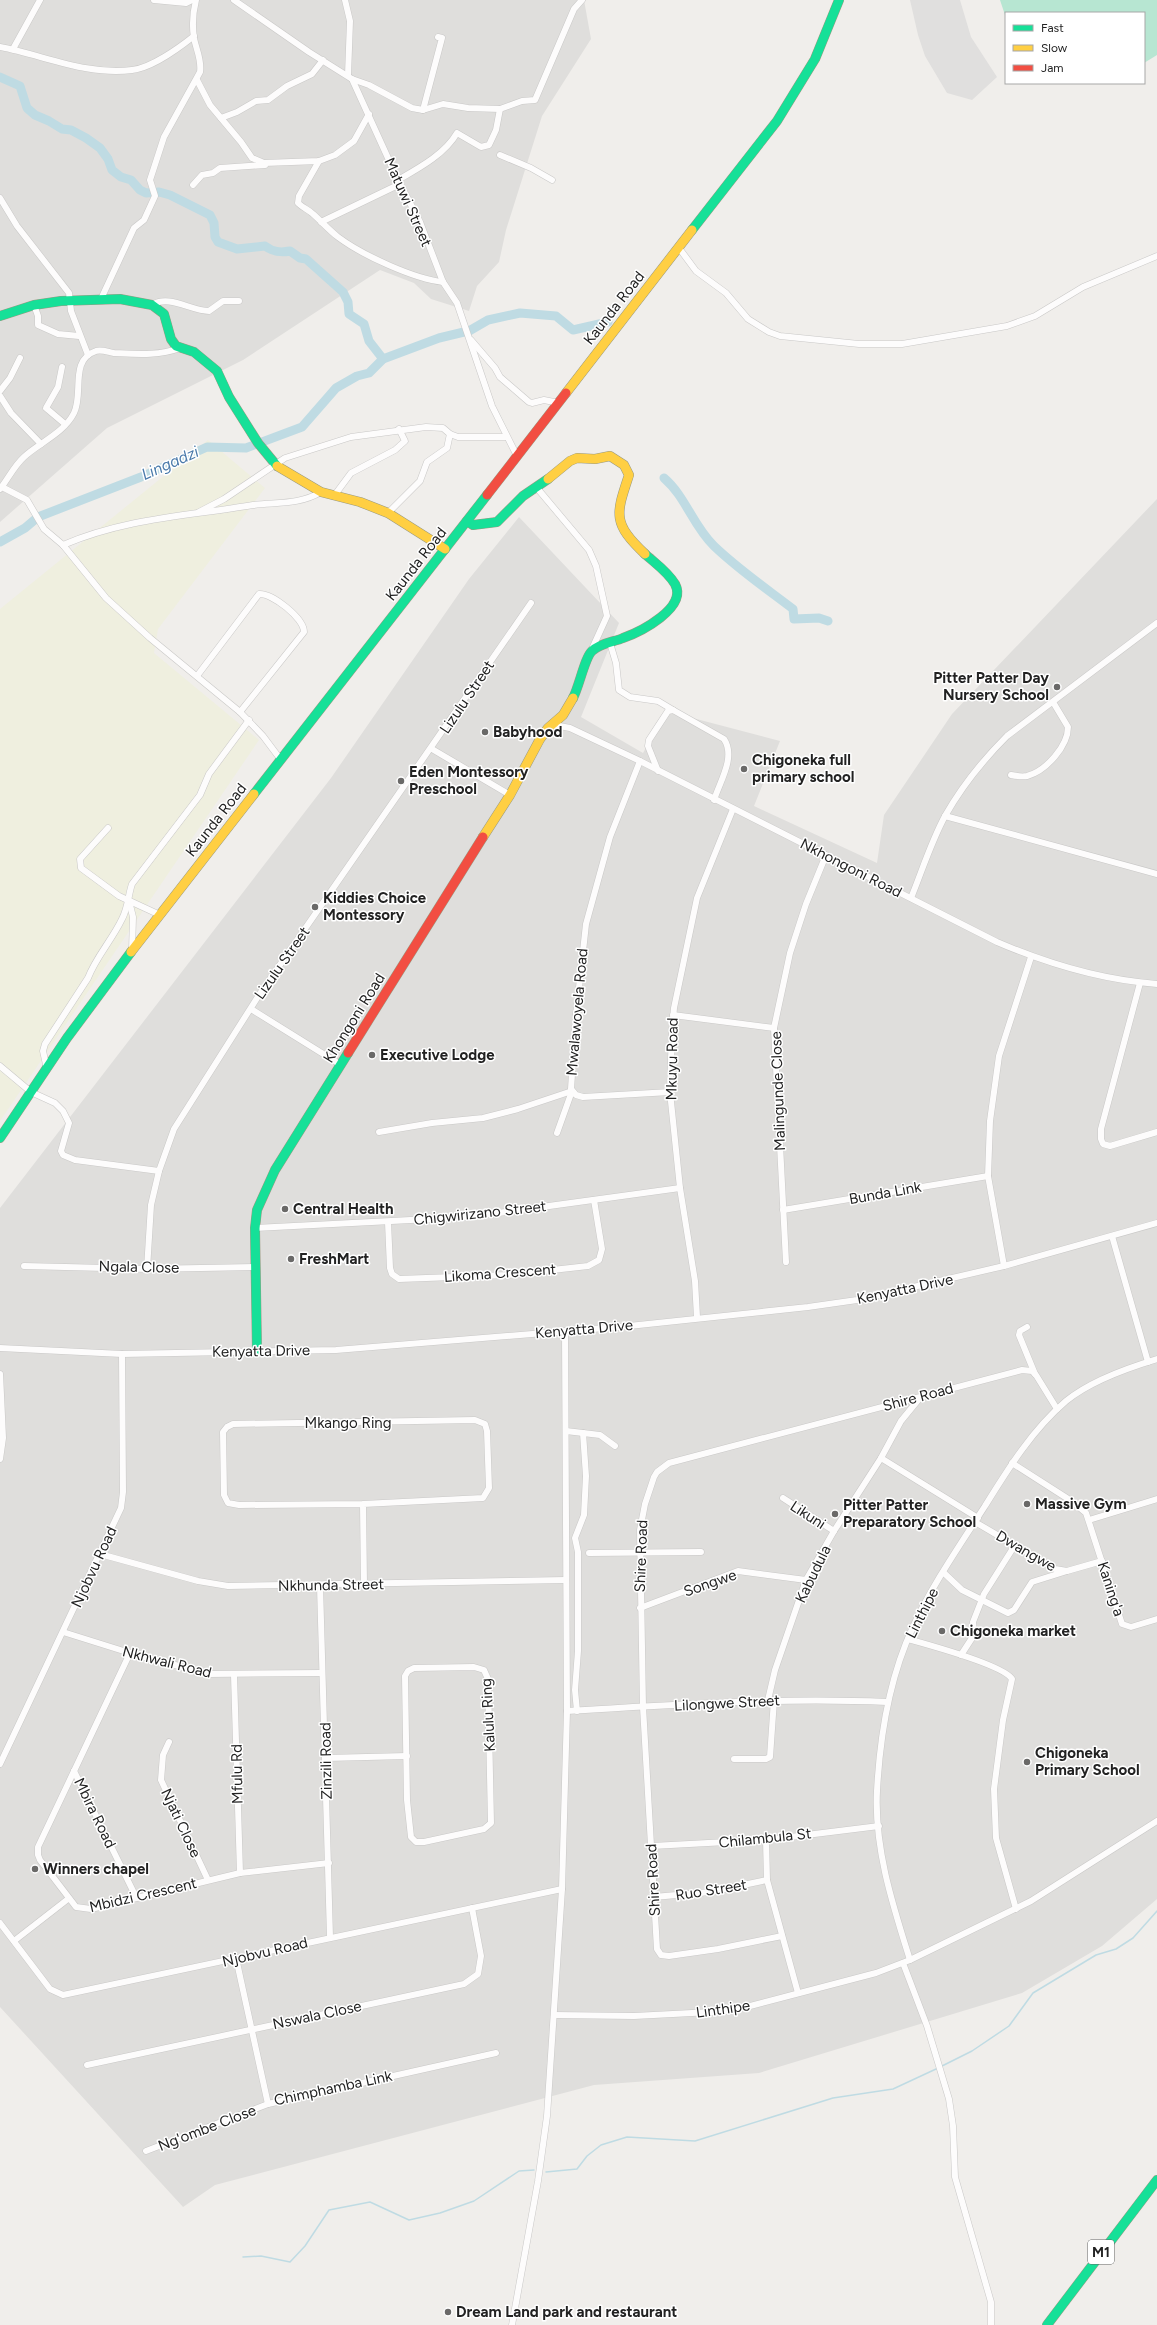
<svg xmlns="http://www.w3.org/2000/svg" width="1157" height="2325" font-family="Figtree,sans-serif">
<rect width="100%" height="100%" fill="#f0eeeb"/>
<!-- residential -->
<g fill="#dfdedc">
<polygon points="0,0 584,0 591,39 542,116 506,230 499,262 477,286 469,311 431,299 414,283 380,270 243,360 107,428 0,522"/>
<polygon points="1157,499 1157,1899 1102,1946 1022,1993 759,2073 594,2085 215,2185 183,2207 0,2007 0,1208 331,778 469,579 519,517 619,623 581,717 643,753 666,711 780,741 754,806 877,863 884,815 952,714"/>
</g>
<!-- farmland -->
<polygon fill="#efefdf" points="208,440 265,488 158,629 154,653 259,740 0,1121 0,609"/>
<!-- pitch -->
<polygon fill="#b7e6d2" points="1000,0 1157,0 1157,55 1144,63 1144,13 1006,13 1006,18"/>
<!-- parking -->
<polygon fill="#e0dfde" points="910,0 960,0 971,37 997,77 972,100 947,93 925,56 918,35"/>
<g fill="none" stroke-linecap="round" stroke-linejoin="round">
<!-- stream -->
<g stroke="#bfdbe3" stroke-width="1.5">
<polyline points="942,2066 972,2051 1009,2026 1033,1993 1096,1955 1116,1949 1133,1938 1157,1911"/>
<polyline points="546,2172 577,2169 587,2156 601,2145 627,2137 695,2141 833,2098 893,2089 936,2069"/>
<polyline points="243,2257 261,2256 290,2262 305,2246 329,2210 370,2202 409,2220 440,2213 474,2201 519,2171 534,2170"/>
</g>
<!-- river -->
<g stroke="#bfdbe3" stroke-width="9">
<path d="M0 77 20 86 27 108 35 115 49 121 62 129 71 130 86 138 100 148 108 159 112 170 121 177 131 180 140 190 146 193 159 192 170 195 210 215 214 223 215 237 218 242 237 249 265 246C273 252 280 253 290 251L300 258 306 259 343 292 348 302 349 314 364 324 369 341 383 359"/>
<polyline points="469,331 488,320 520,313 556,316 573,330 608,322"/>
<path d="M664 478C686 497 693 526 714 546 739 570 767 589 793 609L794 619 819 618 828 621"/>
<polyline points="0,542 25,528 38,517 141,477 207,447 246,448 302,427 336,388 357,376 369,373 383,359 439,338 464,332"/>
</g>
<defs>
<g id="street">
<polyline points="154,0 186,3 192,0"/>
<polyline points="234,0 309,52 352,79 398,180 420,222 443,282 457,303 492,406 517,456"/>
<polyline points="345,0 350,21 348,75"/>
<path d="M0 47C43 55 88 76 132 70 151 68 179 48 194 36"/>
<polyline points="13,49 40,0"/>
<polyline points="352,79 369,85 412,108 423,110 443,104 468,108 500,109 522,101 535,100 574,9 582,0"/>
<polyline points="197,80 210,105 241,142 252,158 264,163 319,161 335,155 354,141 369,114"/>
<polyline points="423,110 442,38 438,37"/>
<polyline points="221,118 237,112 256,101 268,100 287,86 312,74 323,60"/>
<polyline points="500,155 531,168 552,180"/>
<path d="M319 161 299 196 298 203C303 208 309 210 313 214 322 222 329 230 338 237 362 255 414 279 443 282"/>
<path d="M398 180C419 168 445 154 457 133L481 147 489 145 496 130 500 109"/>
<polyline points="193,185 202,175 213,173 220,168 265,165"/>
<polyline points="0,198 17,226 69,293 71,311 88,355"/>
<polyline points="321,222 400,184"/>
<polyline points="679,248 696,271 726,293 748,319 769,332 780,336 859,344 902,344 1007,326 1035,316 1083,287 1157,256"/>
<path d="M101 299 134 228 144 220 155 196 150 180 164 137 200 72C202 60 196 49 194 38 192 25 193 12 196 0"/>
<polyline points="34,305 38,316 38,325 58,334 79,336"/>
<path d="M152 305C169 294 191 311 209 311L223 301H239"/>
<polyline points="471,340 495,368 500,377 529,402 532,403 544,400 559,403"/>
<polyline points="62,367 58,387 46,408 65,424"/>
<polyline points="0,391 10,378 20,358"/>
<polyline points="0,396 11,413 41,444"/>
<polyline points="2,487 27,500 44,529 63,545 106,598 150,638 240,712 263,736 281,760"/>
<polyline points="537,488 589,550 596,566 607,616 592,649"/>
<path d="M0 489C8 479 14 466 24 457 39 443 64 433 74 413 84 393 69 360 96 351 101 349 108 352 114 353 136 354 159 356 180 348"/>
<polyline points="334,496 351,473 395,450 405,441 399,429"/>
<polyline points="199,512 224,499 285,458 351,437 426,427 443,428 450,434 458,437 506,437"/>
<polyline points="388,513 420,481 427,462 447,448 450,434"/>
<path d="M63 545C126 518 188 516 253 505 277 502 299 505 321 492"/>
<polyline points="610,643 616,663 619,690 630,697 658,701 673,710"/>
<path d="M197 676 259 594C272 593 304 618 304 632L240 712"/>
<path d="M554 725 570 728 640 761 997 942C1048 964 1102 980 1157 984"/>
<polyline points="432,749 510,795"/>
<polyline points="640,761 610,837 586,924 576,1015 571,1089 576,1095 583,1097 670,1092"/>
<path d="M658 771 648 746 649 740 668 711 673 710 724 739C736 757 720 781 714 800"/>
<path d="M1011 775C1016 776 1022 777 1027 776 1046 771 1068 746 1068 727L1053 702"/>
<polyline points="945,816 1157,874"/>
<polyline points="108,828 80,859 81,868 119,896 160,915"/>
<path d="M911 898C922 871 931 842 945 816 962 786 983 760 1007 736L1157 623"/>
<polyline points="129,901 133,917 132,951"/>
<polyline points="1140,983 1101,1129 1101,1139 1103,1144 1110,1146 1157,1132"/>
<polyline points="251,1009 341,1065"/>
<polyline points="673,1015 774,1028"/>
<polyline points="0,1066 31,1092 55,1103 63,1111 69,1123 61,1151 63,1155 75,1160 159,1171"/>
<path d="M47 1069 43 1051 45 1044 88 978C96 957 112 940 122 919 128 908 128 896 132 884L200 795 209 774 249 720"/>
<polyline points="379,1132 432,1123 483,1118 518,1109 572,1091"/>
<polyline points="557,1133 572,1091"/>
<polyline points="783,1210 988,1176"/>
<polyline points="388,1222 390,1268 392,1274 399,1279 508,1275 588,1266 599,1260 602,1249 594,1200"/>
<polyline points="255,1228 469,1217 680,1188"/>
<polyline points="1112,1236 1148,1362"/>
<polyline points="786,1262 774,1028 790,953 806,904 826,855"/>
<polyline points="24,1266 147,1269 255,1267"/>
<polyline points="1004,1266 988,1176 990,1121 999,1056 1031,957"/>
<polyline points="147,1269 151,1205 159,1171 174,1129 259,995 531,603"/>
<polyline points="697,1317 695,1281 680,1188 670,1092 672,1031 674,1008 697,898 733,809"/>
<polyline points="1027,1327 1020,1331 1019,1335 1035,1374"/>
<polyline points="0,1348 122,1354 336,1350 629,1326 808,1307 857,1300 1004,1266 1157,1223"/>
<polyline points="0,1374 3,1438 0,1459"/>
<polyline points="566,1431 600,1435 615,1446"/>
<polyline points="881,1458 978,1518"/>
<polyline points="1012,1463 1073,1502 1086,1513 1122,1624 1131,1627 1157,1619"/>
<polyline points="783,1498 834,1531"/>
<polyline points="363,1504 239,1505 228,1503 224,1495 223,1432 227,1427 233,1424 475,1420 485,1424 487,1431 489,1488 483,1498 363,1504 364,1585"/>
<polyline points="1089,1520 1157,1499"/>
<polyline points="975,1522 1055,1569 1067,1571 1102,1561"/>
<polyline points="589,1553 701,1552"/>
<polyline points="100,1554 198,1581 228,1586 566,1580"/>
<polyline points="944,1573 962,1590 1008,1613 1014,1610 1032,1582 1067,1571"/>
<polyline points="320,1586 330,1937"/>
<polyline points="640,1608 738,1571 806,1580"/>
<polyline points="63,1632 130,1653 209,1674 322,1673"/>
<path d="M908 1639C926 1644 1004 1665 1012 1679L1003 1720 994 1789 996 1838 1016 1909"/>
<polyline points="130,1653 38,1847 38,1855 40,1860 76,1907 91,1909 240,1873 329,1863"/>
<polyline points="961,1655 974,1635 973,1622 984,1594 1015,1545"/>
<polygon points="474,1667 484,1670 488,1679 491,1823 484,1829 424,1842 416,1842 411,1837 407,1800 405,1676 408,1671 414,1668"/>
<polyline points="234,1675 240,1873"/>
<polyline points="768,1700 775,1670 806,1580 834,1531 881,1458 901,1421 919,1399"/>
<path d="M567 1711C674 1705 780 1697 887 1702"/>
<polyline points="577,1711 575,1690 578,1651 578,1552 575,1538 584,1515 586,1476 583,1433"/>
<polyline points="169,1742 163,1755 161,1780 208,1880"/>
<polyline points="326,1758 407,1756"/>
<polyline points="734,1759 766,1759 770,1757 774,1700"/>
<polyline points="0,1764 121,1508 123,1492 122,1354"/>
<polyline points="74,1771 136,1897"/>
<polyline points="766,1840 767,1880 798,1993"/>
<polyline points="652,1846 766,1840 879,1826"/>
<polyline points="654,1897 710,1892 767,1880"/>
<polyline points="0,1923 50,1989 63,1995 562,1889"/>
<polyline points="782,1936 718,1949 669,1956 661,1955 657,1949 643,1707 640,1530 645,1504 654,1477 657,1472 669,1463 1022,1370 1032,1371 1036,1375 1057,1409"/>
<polyline points="14,1941 68,1899"/>
<polyline points="236,1958 268,2104 496,2053"/>
<path d="M910 1960C893 1906 874 1848 877 1791 880 1735 889 1678 913 1627 932 1585 960 1545 985 1506 1008 1469 1032 1430 1066 1401 1090 1381 1127 1368 1157 1359"/>
<polyline points="903,1963 927,2026 949,2099 953,2126 955,2177 991,2302 991,2325"/>
<polyline points="554,2015 634,2016 731,2011 876,1973 910,1960 1031,1901 1157,1821"/>
<polyline points="87,2065 464,1984 478,1974 481,1956 472,1908"/>
<polyline points="146,2151 268,2104"/>
<polyline points="512,2325 538,2181 547,2116 562,1889 567,1711 565,1331"/>
</g>
<g id="fast">
<polyline points="692,230 777,121 815,59 839,0"/>
<polyline points="0,316 34,305 61,301 120,299 152,305 164,314 171,339 176,346 194,352 217,371 229,397 258,443 277,466"/>
<polyline points="467,521 473,525 497,522 523,496 548,479"/>
<path d="M573 698C579 687 585 657 592 651 600 643 614 642 623 638 640 632 688 608 675 584 668 572 655 563 645 554"/>
<polyline points="254,794 487,495"/>
<polyline points="0,1138 67,1038 131,952"/>
<polyline points="257,1351 255,1228 257,1210 275,1170 348,1053"/>
<polyline points="1047,2325 1157,2180"/>
</g>
<g id="slow">
<polyline points="566,393 692,230"/>
<polyline points="277,466 321,492 360,502 388,513 445,549"/>
<path d="M548 479 570 461 577 458 595 459 610 456 624 465 629 475C616 514 612 523 645 554"/>
<polyline points="483,837 510,795 540,739 548,728 563,715 573,698"/>
<polyline points="131,952 254,794"/>
</g>
<g id="jam">
<polyline points="487,495 566,393"/>
<polyline points="348,1053 483,837"/>
</g>
</defs>
<!-- street casing -->
<use href="#street" stroke="#c9c8c7" stroke-width="7"/>
<!-- fast casing -->
<use href="#fast" stroke="#999a82" stroke-width="10"/>
<!-- slow casing -->
<use href="#slow" stroke="#999a82" stroke-width="10"/>
<!-- jam casing -->
<use href="#jam" stroke="#999a82" stroke-width="10"/>
<!-- street -->
<use href="#street" stroke="#fdfcfc" stroke-width="6"/>
<!-- fast -->
<use href="#fast" stroke="#16e098" stroke-width="9"/>
<!-- slow -->
<use href="#slow" stroke="#ffcf43" stroke-width="9"/>
<!-- jam -->
<use href="#jam" stroke="#f24e42" stroke-width="9"/>
</g>
<!-- markers -->
<g fill="#6a6968" stroke="#fff" stroke-width="1.5">
<circle cx="1057" cy="687" r="4"/>
<circle cx="485" cy="732" r="4"/>
<circle cx="744" cy="769" r="4"/>
<circle cx="401" cy="781" r="4"/>
<circle cx="315" cy="907" r="4"/>
<circle cx="372" cy="1055" r="4"/>
<circle cx="285" cy="1209" r="4"/>
<circle cx="291" cy="1259" r="4"/>
<circle cx="1027" cy="1504" r="4"/>
<circle cx="835" cy="1514" r="4"/>
<circle cx="942" cy="1631" r="4"/>
<circle cx="1027" cy="1762" r="4"/>
<circle cx="35" cy="1869" r="4"/>
<circle cx="448" cy="2312" r="4"/>
</g>
<g text-anchor="middle" dominant-baseline="central" stroke-width="3" stroke-linejoin="round" paint-order="stroke">
<!-- shield labels -->
<rect fill="#fff" stroke="#646464" stroke-width="1" x="1088" y="2240" width="26" height="24" rx="3"/>
<g font-size="14" font-weight="bold" fill="#222">
<text x="1101" y="2252">M1</text>
</g>
<!-- street labels -->
<g font-size="15" fill="#222" stroke="#fff">
<text transform="translate(408 202) rotate(66)">Matuwi Street</text>
<text transform="translate(614 308) rotate(-52)">Kaunda Road</text>
<text transform="translate(416 564) rotate(-52)">Kaunda Road</text>
<text transform="translate(467 697) rotate(-56)">Lizulu Street</text>
<text transform="translate(216 820) rotate(-52)">Kaunda Road</text>
<text transform="translate(851 868) rotate(27)">Nkhongoni Road</text>
<text transform="translate(282 963) rotate(-55)">Lizulu Street</text>
<text transform="translate(577 1012) rotate(-85)">Mwalawoyela Road</text>
<text transform="translate(354 1018) rotate(-58)">Khongoni Road</text>
<text transform="translate(672 1059) rotate(-89)">Mkuyu Road</text>
<text transform="translate(778 1091) rotate(-92)">Malingunde Close</text>
<text transform="translate(885 1193) rotate(-10)">Bunda Link</text>
<text transform="translate(480 1213) rotate(-6)">Chigwirizano Street</text>
<text transform="translate(139 1267) rotate(1)">Ngala Close</text>
<text transform="translate(500 1273) rotate(-4)">Likoma Crescent</text>
<text transform="translate(905 1289) rotate(-12)">Kenyatta Drive</text>
<text transform="translate(584 1329) rotate(-5)">Kenyatta Drive</text>
<text transform="translate(261 1351) rotate(-1)">Kenyatta Drive</text>
<text transform="translate(918 1397) rotate(-15)">Shire Road</text>
<text x="348" y="1423">Mkango Ring</text>
<text transform="translate(808 1515) rotate(33)">Likuni</text>
<text transform="translate(1026 1551) rotate(30)">Dwangwe</text>
<text transform="translate(641 1556) rotate(-88)">Shire Road</text>
<text transform="translate(94 1567) rotate(-65)">Njobvu Road</text>
<text transform="translate(813 1574) rotate(-64)">Kabudula</text>
<text transform="translate(710 1583) rotate(-19)">Songwe</text>
<text transform="translate(331 1585) rotate(-1)">Nkhunda Street</text>
<text transform="translate(1111 1589) rotate(72)">Kaning'a</text>
<text transform="translate(922 1613) rotate(-63)">Linthipe</text>
<text transform="translate(167 1662) rotate(14)">Nkhwali Road</text>
<text transform="translate(727 1703) rotate(-3)">Lilongwe Street</text>
<text transform="translate(488 1715) rotate(-93)">Kalulu Ring</text>
<text transform="translate(326 1761) rotate(-91)">Zinzili Road</text>
<text transform="translate(237 1774) rotate(-91)">Mfulu Rd</text>
<text transform="translate(95 1813) rotate(64)">Mbira Road</text>
<text transform="translate(181 1823) rotate(65)">Njati Close</text>
<text transform="translate(765 1838) rotate(-6)">Chilambula St</text>
<text transform="translate(653 1880) rotate(-93)">Shire Road</text>
<text transform="translate(711 1890) rotate(-9)">Ruo Street</text>
<text transform="translate(143 1895) rotate(-13)">Mbidzi Crescent</text>
<text transform="translate(265 1952) rotate(-13)">Njobvu Road</text>
<text transform="translate(723 2009) rotate(-8)">Linthipe</text>
<text transform="translate(317 2015) rotate(-12)">Nswala Close</text>
<text transform="translate(333 2088) rotate(-12)">Chimphamba Link</text>
<text transform="translate(207 2128) rotate(-21)">Ng'ombe Close</text>
</g>
<!-- poi labels -->
<g font-size="15" font-weight="bold" fill="#222" stroke="#fff" text-anchor="start">
<text x="1049" y="678" text-anchor="end">Pitter Patter Day<tspan x="1049" dy="17">Nursery School</tspan></text>
<text x="493" y="732">Babyhood</text>
<text x="752" y="760">Chigoneka full<tspan x="752" dy="17">primary school</tspan></text>
<text x="409" y="772">Eden Montessory<tspan x="409" dy="17">Preschool</tspan></text>
<text x="323" y="898">Kiddies Choice<tspan x="323" dy="17">Montessory</tspan></text>
<text x="380" y="1055">Executive Lodge</text>
<text x="293" y="1209">Central Health</text>
<text x="299" y="1259">FreshMart</text>
<text x="1035" y="1504">Massive Gym</text>
<text x="843" y="1505">Pitter Patter<tspan x="843" dy="17">Preparatory School</tspan></text>
<text x="950" y="1631">Chigoneka market</text>
<text x="1035" y="1753">Chigoneka<tspan x="1035" dy="17">Primary School</tspan></text>
<text x="43" y="1869">Winners chapel</text>
<text x="456" y="2312">Dream Land park and restaurant</text>
</g>
<!-- water labels -->
<g font-size="16" font-style="italic" fill="#4a7aab" stroke="#fff">
<text transform="translate(170 463) rotate(-24)">Lingadzi</text>
</g>
</g>
<!-- legend -->
<rect x="1005" y="12" width="140" height="72" fill="#ffffff" stroke="#a7a7a7"/>
<rect x="1013" y="25" width="20" height="6" fill="#16e098" stroke="#a7a7a7"/>
<text x="1041" y="32" font-size="12" fill="#222222">Fast</text>
<rect x="1013" y="45" width="20" height="6" fill="#ffcf43" stroke="#a7a7a7"/>
<text x="1041" y="52" font-size="12" fill="#222222">Slow</text>
<rect x="1013" y="65" width="20" height="6" fill="#f24e42" stroke="#a7a7a7"/>
<text x="1041" y="72" font-size="12" fill="#222222">Jam</text>
</svg>
